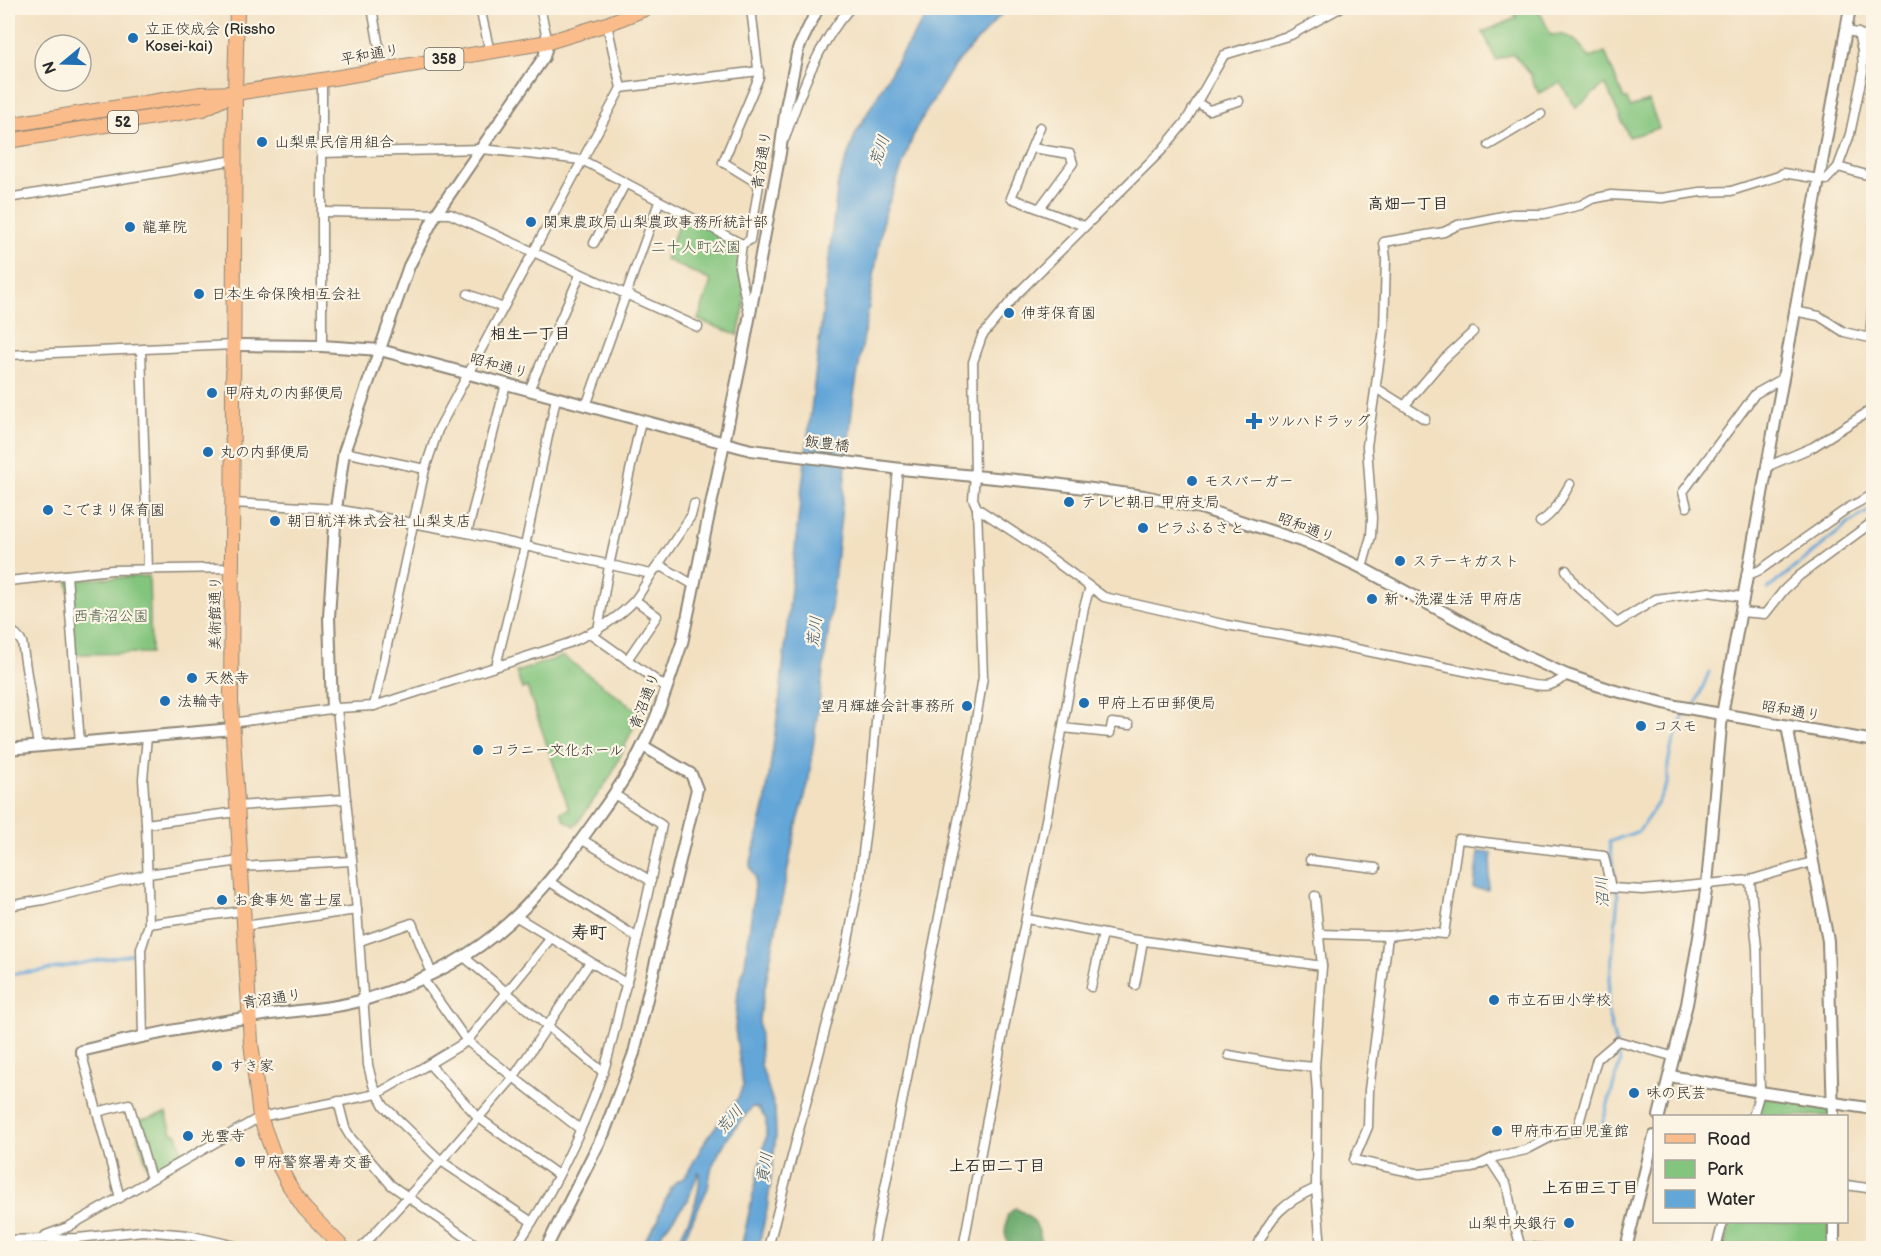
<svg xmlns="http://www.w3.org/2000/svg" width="1881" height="1256" font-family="'Balsamiq Sans','Klee One',sans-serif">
<rect width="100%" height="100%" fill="#fcf5e5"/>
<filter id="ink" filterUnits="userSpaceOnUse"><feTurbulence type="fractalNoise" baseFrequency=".0167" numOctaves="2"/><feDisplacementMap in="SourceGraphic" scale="12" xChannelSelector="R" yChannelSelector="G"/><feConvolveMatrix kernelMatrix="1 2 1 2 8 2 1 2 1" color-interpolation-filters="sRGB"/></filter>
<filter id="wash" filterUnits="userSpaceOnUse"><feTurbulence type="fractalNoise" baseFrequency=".008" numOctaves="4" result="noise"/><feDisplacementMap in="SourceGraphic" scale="24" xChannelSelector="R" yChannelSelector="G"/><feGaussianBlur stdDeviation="1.35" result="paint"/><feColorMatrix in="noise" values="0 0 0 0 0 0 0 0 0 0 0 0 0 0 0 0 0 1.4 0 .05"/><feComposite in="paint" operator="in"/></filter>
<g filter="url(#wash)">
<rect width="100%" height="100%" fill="#f2e0c1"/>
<!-- green -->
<g fill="#84c57e" stroke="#587854" stroke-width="1.5">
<path d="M1516 8H1538L1551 35C1571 32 1579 43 1590 58L1605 52 1624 99H1627L1630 107 1649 101 1659 128 1629 137 1605 84 1576 108 1560 82 1539 93 1532 81 1531 75 1513 54 1496 60 1483 32 1516 18 1513 11Z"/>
<polygon points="683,214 742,244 744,308 738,335 698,320 711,281 665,259"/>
<polygon points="149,576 151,653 75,654 68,580"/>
<polygon points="563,656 640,713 611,776 575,826 564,820 561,812 569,809 527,687 522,689 516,672"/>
<polygon points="1767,1096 1825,1104 1830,1110 1830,1116 1758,1116 1763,1099"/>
<polygon points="166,1113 172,1132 177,1134 185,1159 151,1179 134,1122"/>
<polygon points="1731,1222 1828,1222 1828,1248 1724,1248"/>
</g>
<!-- forest -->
<path fill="#6baa6d" stroke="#4b6a4c" stroke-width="1.5" d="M1015 1208C1034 1217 1041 1228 1042 1248H1009L1005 1233 1007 1216Z"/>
<!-- water -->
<g fill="#63a6d8" stroke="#476882" stroke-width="1.5">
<path d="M932 8H1007L954 66 916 128 884 216 853 401 830 619 808 785 795 832 759 1018 761 1065 775 1109 776 1136 767 1210 758 1248H741L766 1137V1119L758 1108 752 1107 727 1139 715 1160 711 1170 708 1188 679 1248H675C686 1224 702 1199 699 1171L688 1200 663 1231 654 1248H642V1244L659 1219V1214L671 1188 676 1182 685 1177 707 1138 738 1098 743 1086 735 1029 738 991 745 964 754 894 755 877 750 866 765 804 779 705 798 520 838 182 856 133 903 51Z"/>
<polygon points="1478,852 1492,853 1488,890 1474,889"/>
</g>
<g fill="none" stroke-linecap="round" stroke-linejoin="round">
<!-- stream -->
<g stroke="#63a6d8" stroke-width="3">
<polyline points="1768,589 1852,521 1874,508"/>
<polyline points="1695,706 1709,672"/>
<polyline points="8,984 11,974 40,971 137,953"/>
<polyline points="1584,1134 1601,1129 1620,1062 1607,1009 1618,897 1609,842 1639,831 1657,804 1668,782 1668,764 1672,745 1684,715 1692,712"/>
</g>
</g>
</g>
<g filter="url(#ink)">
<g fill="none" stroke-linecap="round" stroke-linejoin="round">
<defs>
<g id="minor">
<polyline points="372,8 383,69"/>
<polyline points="480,8 490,52"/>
<polyline points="540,8 548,42"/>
<path d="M1340 8 1291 35 1224 55 1186 121 1162 150 1016 295 982 336 973 362 975 476 973 499 977 508 1030 543 1104 597 1227 625 1327 643 1523 683C1544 687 1550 689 1567 675"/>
<polyline points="1846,31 1858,33 1874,41"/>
<polyline points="322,80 322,346"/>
<polyline points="621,88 759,71"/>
<polyline points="1198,103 1209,110 1239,101"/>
<polyline points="1040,127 1011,198 1084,226"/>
<path d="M785 138C801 91 817 45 850 8"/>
<polyline points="1489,145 1541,114"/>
<polyline points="1032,148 1070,154 1073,163 1039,209"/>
<polyline points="321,153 482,149 582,160 742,244 739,267 749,315"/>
<polyline points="1838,167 1874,177"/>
<polyline points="8,198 235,160"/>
<polyline points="322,212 450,214 698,327"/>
<polyline points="594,243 625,184"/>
<polyline points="742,244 750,240 759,184 723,162 759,77 751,8"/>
<polyline points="468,294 503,308"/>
<polyline points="1794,311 1819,316 1844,332 1874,339"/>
<polyline points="1870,338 1874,286"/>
<polyline points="141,350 148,569"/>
<polyline points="8,355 234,345"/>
<polyline points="1376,388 1425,419"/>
<polyline points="529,390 580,275"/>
<polyline points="1405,405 1444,359 1473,332"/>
<polyline points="586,406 659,202"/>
<polyline points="344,452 425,469"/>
<polyline points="1766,467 1813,447 1874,408"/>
<polyline points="233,503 336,509 467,533 651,574"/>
<polyline points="1687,507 1683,492 1755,394 1782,379"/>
<path d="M1540 522C1555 513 1561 499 1570 484"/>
<polyline points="467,533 506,384"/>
<polyline points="656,568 691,516 694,504"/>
<polyline points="1362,568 1371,536 1372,518 1367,446 1384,329 1386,259 1384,242 1444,232 1458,225 1513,214 1544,214 1581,205 1592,199 1611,195 1662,198 1700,192 1731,191 1779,176 1783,173 1826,180 1838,167 1850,134 1863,72 1862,51 1858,33"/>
<polyline points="1566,570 1575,584 1617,623 1656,599 1709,592 1742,597"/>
<polyline points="67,575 80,743"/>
<polyline points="1746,576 1760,570 1848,508 1874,494"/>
<polyline points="8,581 112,570 232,568"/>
<polyline points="1740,612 1765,614 1784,590 1799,576 1874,521"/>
<polyline points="8,626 22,642 38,746"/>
<polyline points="598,630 609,566 641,421"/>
<polyline points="591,634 667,688"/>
<polyline points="627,660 657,616 635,600"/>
<polyline points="496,666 525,546 556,398"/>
<polyline points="374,706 425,469 438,430 621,88 607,24"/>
<polyline points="337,708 357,910 368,1065 373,1085 384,1106 441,1161 532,1222"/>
<path d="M232 723 337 708 374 706 569 643C593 633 617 620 635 600 643 590 648 578 656 568L663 567 694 585"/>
<polyline points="1063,728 1110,733 1112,723 1129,725"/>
<polyline points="237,806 346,799"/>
<polyline points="146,824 237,812"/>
<polyline points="581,839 651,881"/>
<polyline points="1310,860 1376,868"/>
<polyline points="240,867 351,861"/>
<polyline points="1750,880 1757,948 1760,1092 1753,1116"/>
<polyline points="550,882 638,938"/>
<polyline points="1315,896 1322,966 1315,1067 1317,1092 1316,1188 1321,1248"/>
<polyline points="8,906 43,900 148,874 240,861"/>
<polyline points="517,917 627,984"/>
<polyline points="1027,919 1131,939 1322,966"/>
<polyline points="149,924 242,911"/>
<polyline points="243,926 357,910"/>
<polyline points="1320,934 1388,936"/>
<polyline points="360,941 412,923 432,974"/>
<polyline points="464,957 603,1072"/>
<polyline points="423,979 467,1041 580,1129"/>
<polyline points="1135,985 1143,941"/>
<polyline points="1091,987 1103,934"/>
<polyline points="143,1036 141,949 149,924 146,824 143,779 147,737"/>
<polyline points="81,1051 120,1198"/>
<polyline points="1229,1055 1280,1064 1315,1067"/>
<polyline points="1675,1057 1618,1041 1597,1059 1577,1130 1551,1137 1526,1150 1495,1157 1472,1168 1420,1174 1354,1160 1368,1127 1369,1090 1388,936 1422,932 1444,934 1458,839 1604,856 1611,888 1643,890 1750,880 1812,862"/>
<polyline points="429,1064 479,1118 558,1175"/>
<polyline points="338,1101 345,1128 351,1138 391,1185 481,1248"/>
<polyline points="97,1112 129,1104 151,1179"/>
<polyline points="1490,1160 1507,1186 1513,1219 1521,1248"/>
<polyline points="1846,1185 1874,1189"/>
<polyline points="43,1239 78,1238 143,1231 188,1235 245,1248"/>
<polyline points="8,1240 42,1239 46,1235 68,1227 260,1117 377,1094 429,1064 467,1041 551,938"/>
<polyline points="1520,1246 1540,1248"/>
<polyline points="361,1248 441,1161 513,1078 590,962"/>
<path d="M515 1248C552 1195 581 1134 603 1073 610 1052 615 1029 620 1007 637 947 650 886 662 825L614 794"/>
<polyline points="768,1248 846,951 860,878 869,803 898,468"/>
<polyline points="873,1248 965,786 983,677 977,508"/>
<polyline points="963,1248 1011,991 1048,810 1084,607 1090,587"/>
<path d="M1257 1248C1269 1216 1285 1202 1316 1188"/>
<polyline points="1716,1248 1723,1222"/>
</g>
<g id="tertiary">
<polyline points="234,345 322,346 380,350 751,450 901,469 1047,483 1144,496 1204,509 1316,546 1362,568 1521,654 1567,675 1612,690 1676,706 1874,741"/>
<polyline points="332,709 329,617 336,509 344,452 409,266 436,214 544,57 548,42"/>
<polyline points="1787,726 1828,941 1833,1116"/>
<polyline points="8,749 232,729"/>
<path d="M81 1051C141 1036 202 1024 264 1015 298 1010 334 1009 367 999 473 967 526 917 589 829 608 802 629 775 643 745 660 713 670 677 682 643L741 362 780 153 786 107 798 49 818 8"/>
<polyline points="1670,1076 1760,1092 1874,1109"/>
<polyline points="1659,1116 1687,1004 1699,937 1707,884 1722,715 1850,8"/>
<polyline points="1834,1222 1834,1248"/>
<polyline points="546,1248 604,1133 634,1053 697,789 691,774 643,746"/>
<polyline points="1626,1248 1654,1136"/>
</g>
<polyline id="primary" points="235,93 237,8"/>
<g id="trunk">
<polyline points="235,93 231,701 251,1042 260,1117 275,1158 289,1185 305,1209 343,1248"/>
<polyline points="8,125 201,94 235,93 322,80 548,42 607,24 647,8"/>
<polyline points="8,141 203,109 231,95"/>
</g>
</defs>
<!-- minor casing -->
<use href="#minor" stroke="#8e8676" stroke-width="11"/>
<!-- tertiary casing -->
<use href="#tertiary" stroke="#8e8676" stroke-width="14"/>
<!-- primary casing -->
<use href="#primary" stroke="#8e8676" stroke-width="16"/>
<!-- trunk casing -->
<use href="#trunk" stroke="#8e8676" stroke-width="16"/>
<!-- minor -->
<use href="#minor" stroke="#fff" stroke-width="8"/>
<!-- tertiary -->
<use href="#tertiary" stroke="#fff" stroke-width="10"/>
<!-- primary -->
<use href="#primary" stroke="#fabc8b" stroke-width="14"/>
<!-- trunk -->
<use href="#trunk" stroke="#fabc8b" stroke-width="14"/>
</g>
</g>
<!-- markers -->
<g fill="#1f6fb2" stroke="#fcf5e5" stroke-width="2">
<circle cx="133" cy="38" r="6"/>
<circle cx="262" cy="142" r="6"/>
<circle cx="531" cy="222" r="6"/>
<circle cx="130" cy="227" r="6"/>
<circle cx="199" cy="294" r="6"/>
<circle cx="1009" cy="313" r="6"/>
<circle cx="212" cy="393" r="6"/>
<path d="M1251 412h6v6h6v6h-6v6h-6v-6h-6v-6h6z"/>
<circle cx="208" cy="452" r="6"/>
<circle cx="1192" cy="481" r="6"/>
<circle cx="1069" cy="502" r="6"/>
<circle cx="48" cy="510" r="6"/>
<circle cx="275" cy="521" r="6"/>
<circle cx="1143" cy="528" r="6"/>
<circle cx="1400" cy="561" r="6"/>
<circle cx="1372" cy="599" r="6"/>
<circle cx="192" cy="678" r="6"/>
<circle cx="165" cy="701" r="6"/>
<circle cx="1084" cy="703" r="6"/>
<circle cx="967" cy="706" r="6"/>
<circle cx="1641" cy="726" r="6"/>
<circle cx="478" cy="750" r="6"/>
<circle cx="222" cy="900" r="6"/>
<circle cx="1494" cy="1000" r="6"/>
<circle cx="217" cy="1066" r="6"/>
<circle cx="1634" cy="1093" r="6"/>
<circle cx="1497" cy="1131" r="6"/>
<circle cx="188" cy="1136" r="6"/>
<circle cx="240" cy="1162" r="6"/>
<circle cx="1569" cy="1223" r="6"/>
</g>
<g text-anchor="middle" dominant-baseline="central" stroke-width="4.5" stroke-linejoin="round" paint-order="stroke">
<!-- shield labels -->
<g fill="#fcf5e5" stroke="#6a6863" stroke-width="1.5">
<rect x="424.5" y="48" width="39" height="22" rx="4.5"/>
<rect x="108" y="111" width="30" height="22" rx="4.5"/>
</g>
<g font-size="14" font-weight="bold" fill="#2b2b2b">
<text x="444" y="59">358</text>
<text x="123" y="122">52</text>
</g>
<!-- poi labels -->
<g font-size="15" fill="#2b2b2b" stroke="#fcf5e5" text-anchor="start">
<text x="145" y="29">立正佼成会 (Rissho<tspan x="145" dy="17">Kosei-kai)</tspan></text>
<text x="274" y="142">山梨県民信用組合</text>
<text x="543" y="222">関東農政局山梨農政事務所統計部</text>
<text x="142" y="227">龍華院</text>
<text x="211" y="294">日本生命保険相互会社</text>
<text x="1021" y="313">伸芽保育園</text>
<text x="224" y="393">甲府丸の内郵便局</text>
<text x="1266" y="421">ツルハドラッグ</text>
<text x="220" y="452">丸の内郵便局</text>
<text x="1204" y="481">モスバーガー</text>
<text x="1081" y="502">テレビ朝日 甲府支局</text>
<text x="60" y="510">こでまり保育園</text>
<text x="287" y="521">朝日航洋株式会社 山梨支店</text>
<text x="1155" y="528">ビラふるさと</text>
<text x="1412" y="561">ステーキガスト</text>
<text x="1384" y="599">新・洗濯生活 甲府店</text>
<text x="204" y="678">天然寺</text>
<text x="177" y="701">法輪寺</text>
<text x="1096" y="703">甲府上石田郵便局</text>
<text x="955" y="706" text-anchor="end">望月輝雄会計事務所</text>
<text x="1653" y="726">コスモ</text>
<text x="490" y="750">コラニー文化ホール</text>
<text x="234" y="900">お食事処 富士屋</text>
<text x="1506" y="1000">市立石田小学校</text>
<text x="229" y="1066">すき家</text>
<text x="1646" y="1093">味の民芸</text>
<text x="1509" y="1131">甲府市石田児童館</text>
<text x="200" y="1136">光雲寺</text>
<text x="252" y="1162">甲府警察署寿交番</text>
<text x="1557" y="1223" text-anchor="end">山梨中央銀行</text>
</g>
<!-- street labels -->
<g font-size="15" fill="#2b2b2b" stroke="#fcf5e5">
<text transform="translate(370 55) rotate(-10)">平和通り</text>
<text transform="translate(762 160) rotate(-81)">青沼通り</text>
<text transform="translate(499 366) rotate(15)">昭和通り</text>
<text transform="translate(827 444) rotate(7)">飯豊橋</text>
<text transform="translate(1306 528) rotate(21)">昭和通り</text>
<text transform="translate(215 613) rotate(-90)">美術館通り</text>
<text transform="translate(645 701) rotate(-69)">青沼通り</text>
<text transform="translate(1791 711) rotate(10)">昭和通り</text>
<text transform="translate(272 999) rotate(-8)">青沼通り</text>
</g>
<!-- park labels -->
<g font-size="15" fill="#465944" stroke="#fcf5e5">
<text x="696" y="247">二十人町公園</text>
<text x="111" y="616">西青沼公園</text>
</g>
<!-- water labels -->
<g font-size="16" font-style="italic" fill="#3f5668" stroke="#fcf5e5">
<text transform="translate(880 151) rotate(-71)">荒川</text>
<text transform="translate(815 632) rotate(-83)">荒川</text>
<text transform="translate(1603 892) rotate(-94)">沼川</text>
<text transform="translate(730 1120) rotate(-49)">荒川</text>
<text transform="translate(765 1168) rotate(-81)">貢川</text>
</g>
<!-- neighbourhood labels -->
<g font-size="16" font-weight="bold" fill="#2b2b2b" stroke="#fcf5e5">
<text x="1408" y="204">高畑一丁目</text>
<text x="530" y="334">相生一丁目</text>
<text x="997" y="1166">上石田二丁目</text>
<text x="1590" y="1188">上石田三丁目</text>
</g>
<!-- quarter labels -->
<g font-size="18" font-weight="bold" fill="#2b2b2b" stroke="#fcf5e5">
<text x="589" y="932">寿町</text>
</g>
</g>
<!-- margin -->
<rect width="1881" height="1256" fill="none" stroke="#fcf5e5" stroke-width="30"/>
<!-- legend -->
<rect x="1653" y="1115" width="195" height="108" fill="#fcf5e5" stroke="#a8a49b" stroke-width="1.5"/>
<rect x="1665" y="1134" width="30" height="9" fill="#fabc8b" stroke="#a8a49b" stroke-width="1.5"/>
<text x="1707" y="1145" font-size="18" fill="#2b2b2b">Road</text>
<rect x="1665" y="1160" width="30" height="18" fill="#84c57e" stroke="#a8a49b" stroke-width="1.5"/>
<text x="1707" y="1175" font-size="18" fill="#2b2b2b">Park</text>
<rect x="1665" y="1190" width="30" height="18" fill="#63a6d8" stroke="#a8a49b" stroke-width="1.5"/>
<text x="1707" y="1205" font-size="18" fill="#2b2b2b">Water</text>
<!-- north arrow -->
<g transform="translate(63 63) rotate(251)"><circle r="28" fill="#fcf5e5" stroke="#a8a49b" stroke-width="1.5"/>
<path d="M0-4.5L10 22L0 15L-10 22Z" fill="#1f6fb2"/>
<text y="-9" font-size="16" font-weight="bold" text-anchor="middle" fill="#2b2b2b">N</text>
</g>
</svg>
